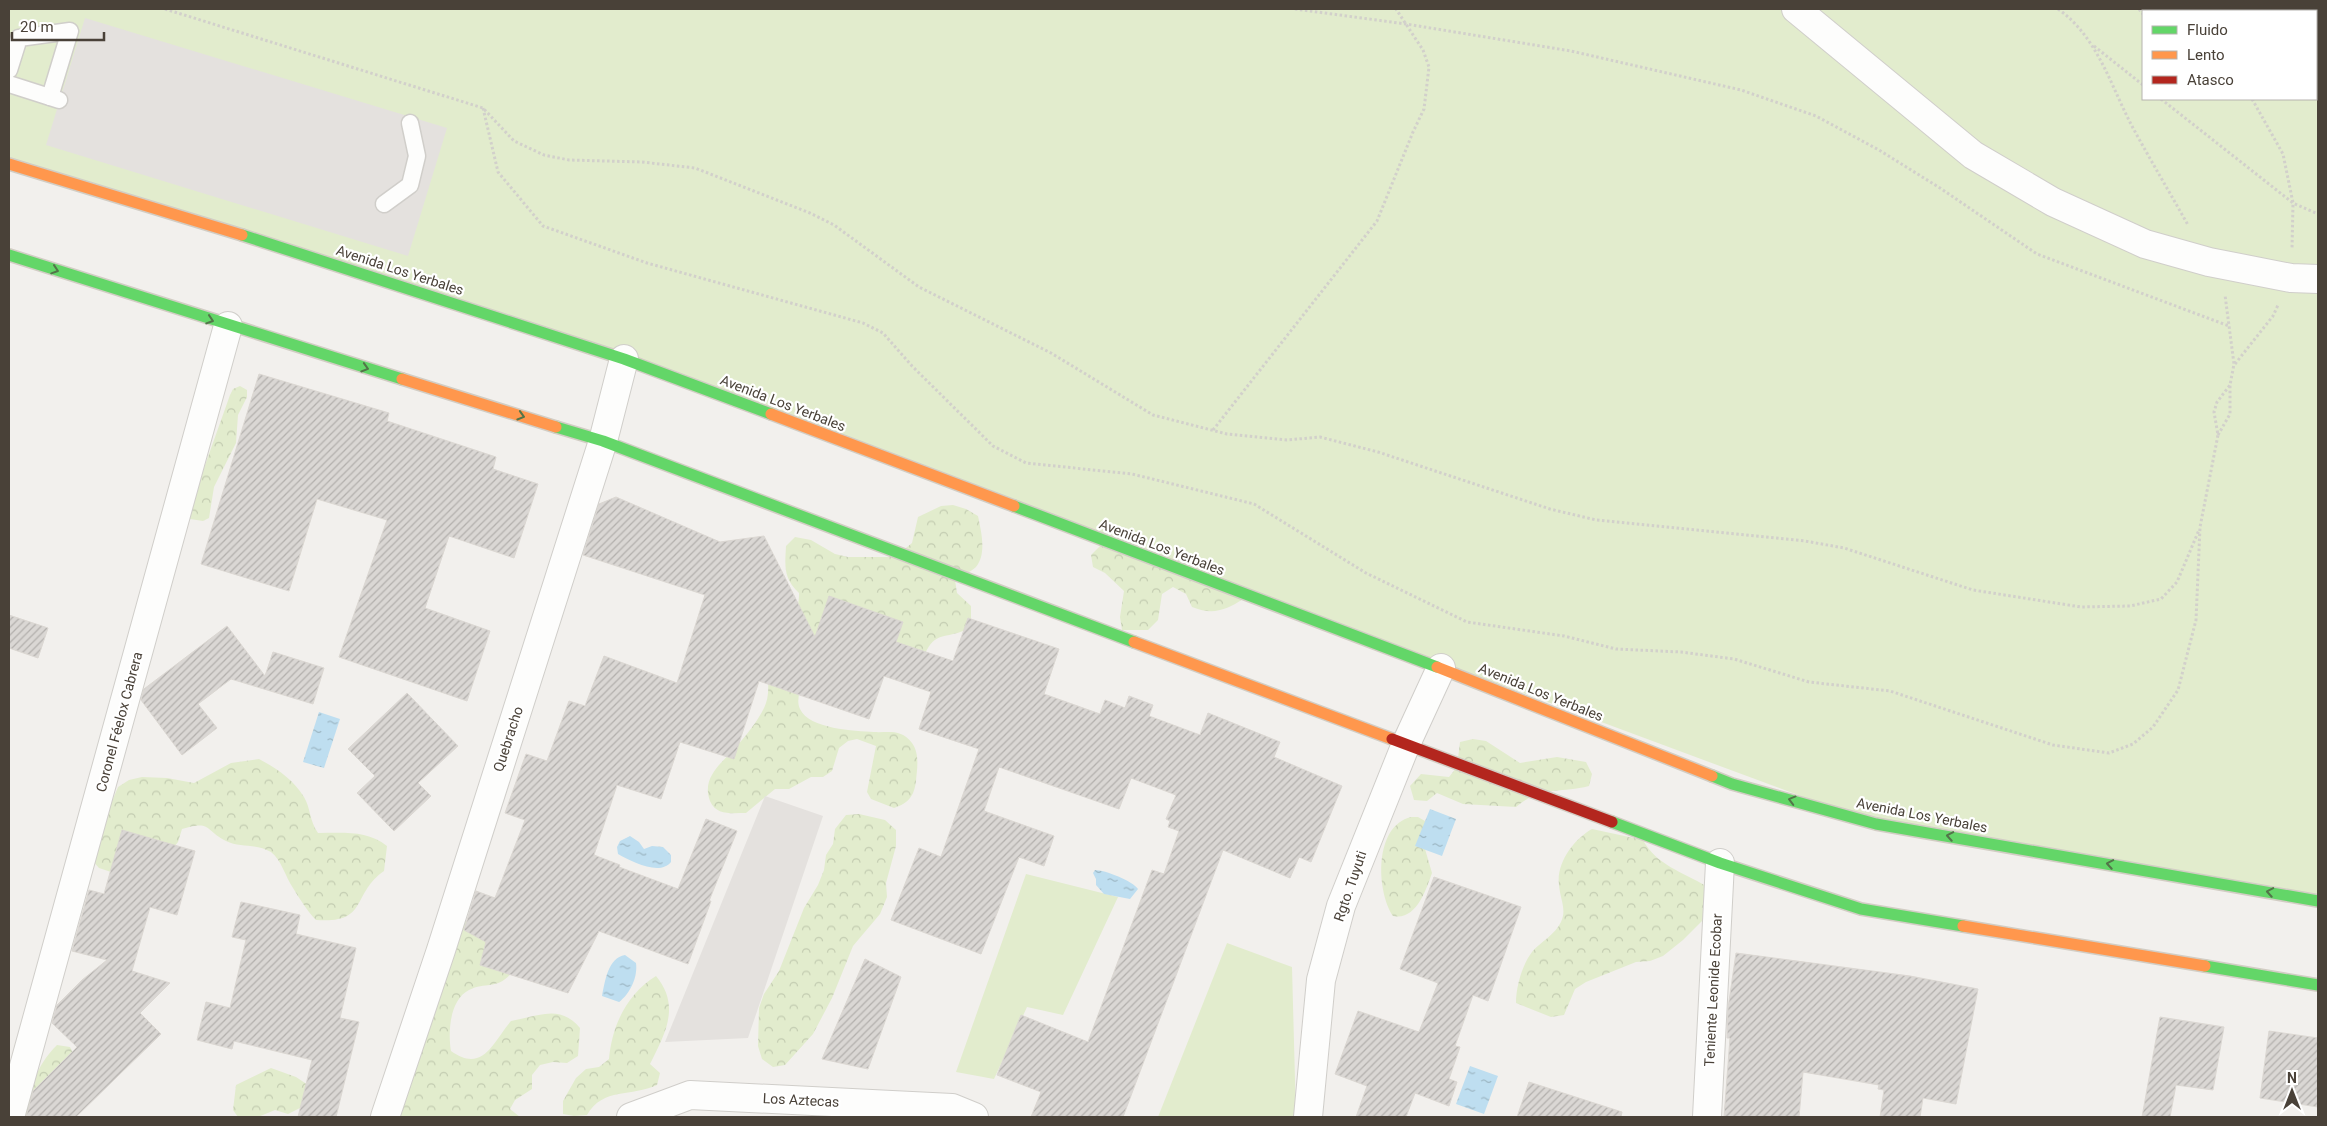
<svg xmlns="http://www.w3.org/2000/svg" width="2327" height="1126" font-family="Roboto,sans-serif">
<defs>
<pattern id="forest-crowns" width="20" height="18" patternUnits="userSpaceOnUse" patternTransform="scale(1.25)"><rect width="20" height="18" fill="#e2eccd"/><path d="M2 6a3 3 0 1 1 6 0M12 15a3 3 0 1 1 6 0" fill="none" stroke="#c3ccb1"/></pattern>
<pattern id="water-ripples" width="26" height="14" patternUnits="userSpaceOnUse" patternTransform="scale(1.25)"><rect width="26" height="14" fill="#bedef0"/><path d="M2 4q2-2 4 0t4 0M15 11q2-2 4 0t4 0" fill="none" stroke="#9cb6c3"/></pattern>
<pattern id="building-hatch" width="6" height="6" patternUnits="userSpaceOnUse" patternTransform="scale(1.25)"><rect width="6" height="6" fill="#dad7d4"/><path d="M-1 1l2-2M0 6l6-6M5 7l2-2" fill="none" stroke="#b3b0ad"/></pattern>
</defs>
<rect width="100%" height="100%" fill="#f2f0ed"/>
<!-- forest -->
<g fill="url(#forest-crowns)">
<polygon points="240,386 247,390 247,397 238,415 236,443 214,487 209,518 203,521 190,519 188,513 230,395 233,389"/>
<path d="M953 505 966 509 978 516C981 531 987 554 976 567 971 572 961 576 955 580L957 593 971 606V618L965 630C946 639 935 631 925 654L802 683C800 691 796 701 800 709 809 729 855 731 874 732 888 733 901 728 912 743 920 754 917 769 916 781 914 796 909 803 894 808L871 799 867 792 876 746 857 739 848 741 839 748 832 771 823 777H811L789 789H775L746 813C733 813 716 816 710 801 701 777 722 763 736 747 745 737 762 716 766 703 770 692 767 677 769 665 775 639 800 621 799 593 783 578 785 566 786 546L795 537 811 540 835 554 848 557H895L912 543 918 517 941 506Z"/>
<path d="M1100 546 1243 599C1225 611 1212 615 1192 607L1186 594 1173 587 1162 594 1158 620 1148 630H1122L1120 617 1124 591 1105 573 1093 567 1091 555Z"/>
<path d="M1473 739 1486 741 1520 763 1557 757 1586 762 1592 774 1589 786C1559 794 1542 785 1516 807L1463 804 1437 793 1427 801 1414 800 1410 786 1421 774 1449 777 1457 767 1460 742Z"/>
<path d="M259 759C276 768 293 779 304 797 311 809 309 820 318 833 343 833 367 830 387 846L384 871C351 894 369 924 316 920 307 911 300 899 293 888 286 878 281 859 271 852 255 843 240 848 226 841 204 830 212 820 182 829L178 842 170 852 111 872 99 868 91 859 104 811 113 799 118 787 129 780 142 777 167 778 194 783 231 763Z"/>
<polygon points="859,814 885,820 896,830 896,846 886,883 887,897 880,914 853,946 832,998 813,1034 785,1065 773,1067 762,1059 758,1046 759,1008 764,994 779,971 804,908 818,885 824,870 826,855 833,844 835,829 846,815"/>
<path d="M1411 817H1418L1425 821V849L1432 873C1426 890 1416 921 1393 916 1376 890 1374 826 1411 817Z"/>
<path d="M1592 829 1643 840C1656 865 1683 872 1706 886L1710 913 1683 940 1663 956 1650 961 1636 962 1586 982 1575 989 1564 1015 1551 1017 1516 1003C1516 987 1522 965 1532 952 1540 942 1555 935 1561 922 1567 909 1560 899 1559 885 1556 863 1574 839 1592 829Z"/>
<path d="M460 920 474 922 514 970C498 991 487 981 469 990 449 1000 448 1034 451 1051 483 1074 493 1042 511 1021 539 1016 560 1004 580 1028L578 1056 567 1063 553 1062 540 1065 532 1075V1089L515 1100 510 1109 520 1117H379L425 971 427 944 439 938Z"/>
<path d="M656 976C681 1006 665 1034 650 1064L660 1073 657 1085C632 1097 603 1087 587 1115L574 1116 563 1114V1101L576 1078 586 1069 599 1067 609 1059C612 1025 627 994 656 976Z"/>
<path d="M57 1045 70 1047C79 1063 84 1100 77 1117H24C31 1088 35 1067 57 1045Z"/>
<polygon points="271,1068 296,1077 308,1085 310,1103 288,1114 275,1110 258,1117 238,1117 233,1110 236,1085"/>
</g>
<!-- park -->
<g fill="#e2eccd" fill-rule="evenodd">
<path d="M9 9H2318V901L1876 824 624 359 9 165ZM2143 11H2316V99H2143Z"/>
<polygon points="1026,874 1118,897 1063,1015 1027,1007 994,1079 956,1072"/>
<polygon points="1227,943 1292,967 1296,1117 1158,1117"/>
</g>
<!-- parking -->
<g fill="#e4e1de">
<polygon points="85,18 447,128 408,256 46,145"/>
<polygon points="765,796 823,816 748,1038 665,1042"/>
</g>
<!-- water -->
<g fill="url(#water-ripples)">
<polygon points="319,712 340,719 324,768 303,762"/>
<polygon points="1430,809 1456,819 1442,856 1415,846"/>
<path d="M630 836 639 842 644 849 652 846 663 847 671 855V862C660 876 632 862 618 854L617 847 620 841Z"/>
<path d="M1095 870C1105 870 1133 881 1138 889L1130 899 1104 894 1096 885V879L1093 873Z"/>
<path d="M625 955 636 963C638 977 630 994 619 1002L602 996C605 981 608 958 625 955Z"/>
<polygon points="1470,1066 1498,1076 1484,1114 1456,1104"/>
</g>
<!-- building -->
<g fill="url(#building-hatch)" stroke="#dbd7d2">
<polygon points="259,374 389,413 387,421 496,457 493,469 538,484 514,558 449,536 425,608 490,631 467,701 339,657 387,520 317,499 289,591 201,564"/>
<polygon points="616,497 720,542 764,536 815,637 829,596 903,622 896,642 953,661 968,618 1059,649 1044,694 1100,714 1105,700 1125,708 1129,696 1153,705 1149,716 1200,735 1208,713 1280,742 1274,757 1342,786 1311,862 1299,857 1290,878 1223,850 1123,1117 1031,1117 1041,1092 997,1075 1021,1015 1088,1042 1152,870 1164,874 1179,831 1168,827 1170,821 1166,819 1176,795 1131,778 1119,809 999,767 984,811 1054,836 1044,866 1019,857 981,954 891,920 919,848 941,857 979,749 919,729 931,692 884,676 869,719 759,681 734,759 680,742 661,799 617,785 594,855 620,865 619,867 678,889 706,819 737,831 709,901 711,901 688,964 599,931 568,993 480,965 486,942 464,930 476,891 495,898 525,820 505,813 526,754 547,761 569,701 585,706 604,656 677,683 705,595 583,555 599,504"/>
<polygon points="9,615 48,628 38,658 9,648"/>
<polygon points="227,626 265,676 273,652 324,668 313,704 231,679 198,704 217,728 182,755 141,700 144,689"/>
<polygon points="407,693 458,746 418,783 431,796 394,831 357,793 375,776 348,749"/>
<polygon points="122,830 195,851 177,915 150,907 132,971 170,983 140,1013 161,1034 76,1117 26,1117 33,1091 77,1047 52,1023 57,1005 82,980 107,960 72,951 89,890 104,894"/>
<polygon points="1434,877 1521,907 1488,1001 1473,995 1455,1046 1460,1047 1449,1079 1457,1082 1449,1106 1415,1093 1406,1117 1356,1117 1367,1086 1335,1074 1358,1011 1419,1032 1438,983 1400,969"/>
<polygon points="241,902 300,915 296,934 356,948 340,1018 359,1022 336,1117 298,1117 312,1060 234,1041 232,1049 197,1040 206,1002 230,1008 246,940 232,937"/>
<polygon points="1736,953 1910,976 1978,989 1956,1104 1923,1098 1920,1117 1880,1117 1884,1090 1878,1089 1879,1085 1803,1072 1799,1117 1724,1117 1730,1038 1727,1038 1728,1008"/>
<polygon points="865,959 901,977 868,1069 822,1059"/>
<polygon points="2160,1017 2224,1027 2213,1090 2176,1085 2170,1117 2142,1117"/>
<polygon points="2269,1031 2318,1038 2318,1107 2260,1098"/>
<polygon points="1529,1082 1622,1112 1621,1117 1517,1117"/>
</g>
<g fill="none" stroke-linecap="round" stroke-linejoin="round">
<defs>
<g id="lane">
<polyline points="9,70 19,38 70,31 50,97"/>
<polyline points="9,84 59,100"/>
<polyline points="384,204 410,185 417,156 410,123"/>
</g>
<g id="street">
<polyline points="1796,9 1973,155 2053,202 2145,244 2209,262 2291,278 2318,279"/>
<polyline points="10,1117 228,326"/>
<polyline points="385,1117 441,950 603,441 624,359"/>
<polyline points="631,1117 690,1095 952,1108 974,1117"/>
<polyline points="1308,1117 1321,980 1341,906 1406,744 1441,668"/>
<polyline points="1707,1117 1720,863"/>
</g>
<g id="fast">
<polyline points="242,235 624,359 771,414"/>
<polyline points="9,255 402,379"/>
<polyline points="556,427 603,441 1134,642"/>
<polyline points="1014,506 1437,667"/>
<polyline points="1712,776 1732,784 1876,824 2318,901"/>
<polyline points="1612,822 1720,863 1861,909 1963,926"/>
<polyline points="2205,966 2318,985"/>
</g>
<g id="slow">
<polyline points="9,164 242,235"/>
<polyline points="402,379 556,427"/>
<polyline points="771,414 1014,506"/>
<polyline points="1134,642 1392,739"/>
<polyline points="1437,667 1712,776"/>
<polyline points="1963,926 2205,966"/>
</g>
<polyline id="jam" points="1392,739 1612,822"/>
</defs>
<!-- lane casing -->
<use href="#lane" stroke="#d0ceca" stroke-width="19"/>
<!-- street casing -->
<use href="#street" stroke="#d0ceca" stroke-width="30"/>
<!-- fast casing -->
<use href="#fast" stroke="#d2cdc4" stroke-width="14"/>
<!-- slow casing -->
<use href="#slow" stroke="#d2cdc4" stroke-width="14"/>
<!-- jam casing -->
<use href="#jam" stroke="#d2cdc4" stroke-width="14"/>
<!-- path -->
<g stroke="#d2d0cb" stroke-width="3" stroke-dasharray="2.5 2.5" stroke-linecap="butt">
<polyline points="165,9 483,108 514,141 544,155 569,160 642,162 695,168 810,213 834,225 919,287 1051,353 1153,415 1227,434 1287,440 1320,437 1378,452 1550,509 1596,520 1805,541 1844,548 1973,590 2081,607 2130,606 2161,599 2177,582 2199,530"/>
<polyline points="1295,9 1406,24 1571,51 1741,90 1816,116 1879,150 1940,188 2037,254 2229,326"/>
<path d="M2058 9C2098 37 2111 87 2133 128 2151 161 2170 193 2188 225"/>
<polyline points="2139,9 2143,14"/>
<polyline points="2094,46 2143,85"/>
<polyline points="2161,99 2293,203 2318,214"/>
<polyline points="2252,99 2283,154 2293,203 2292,249"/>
<polyline points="483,108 498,172 543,226 647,263 863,323 883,333 912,366 993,446 1026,463 1132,474 1254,504 1366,573 1467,622 1564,636 1616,649 1681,652 1734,659 1809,682 1890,691 2053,745 2109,753 2133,744 2153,727 2178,690 2196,620 2200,527 2218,435 2214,412 2217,402 2230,385"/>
<polyline points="2235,364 2273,316 2278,305"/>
<polyline points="1213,430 1377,221 1413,132 1424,109 1429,67 1423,50 1396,9"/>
<polyline points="2218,435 2230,414 2230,385 2234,364 2225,295"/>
</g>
<!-- lane -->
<use href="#lane" stroke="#fdfdfc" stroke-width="16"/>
<!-- street -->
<use href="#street" stroke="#fdfdfc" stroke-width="28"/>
<!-- fast -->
<use href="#fast" stroke="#63d668" stroke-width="11"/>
<!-- slow -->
<use href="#slow" stroke="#ff974d" stroke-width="11"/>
<!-- jam -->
<use href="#jam" stroke="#b3261e" stroke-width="11"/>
</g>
<!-- one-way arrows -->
<defs><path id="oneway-chevron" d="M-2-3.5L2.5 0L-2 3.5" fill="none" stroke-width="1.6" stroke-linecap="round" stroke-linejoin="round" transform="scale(1.25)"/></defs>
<g stroke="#527549">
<use href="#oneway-chevron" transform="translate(55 270) rotate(18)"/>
<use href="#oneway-chevron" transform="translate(210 320) rotate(18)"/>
<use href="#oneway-chevron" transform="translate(365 368) rotate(17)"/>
<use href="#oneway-chevron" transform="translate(521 416) rotate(17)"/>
<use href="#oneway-chevron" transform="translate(1792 800) rotate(-165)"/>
<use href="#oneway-chevron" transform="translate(1950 836) rotate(-170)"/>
<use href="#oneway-chevron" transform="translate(2110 864) rotate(-170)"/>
<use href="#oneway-chevron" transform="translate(2270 892) rotate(-170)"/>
</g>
<g text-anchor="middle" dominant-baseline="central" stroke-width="4.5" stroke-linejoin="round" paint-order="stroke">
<!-- street labels -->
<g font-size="14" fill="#494138" stroke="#fff">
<text transform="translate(400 270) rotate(18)">Avenida Los Yerbales</text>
<text transform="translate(783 403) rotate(21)">Avenida Los Yerbales</text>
<text transform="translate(1162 547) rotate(21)">Avenida Los Yerbales</text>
<text transform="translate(1541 692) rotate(22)">Avenida Los Yerbales</text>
<text transform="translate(119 722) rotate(-75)">Coronel Féelox Cabrera</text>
<text transform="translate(508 739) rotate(-72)">Quebracho</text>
<text transform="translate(1922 815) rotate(11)">Avenida Los Yerbales</text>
<text transform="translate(1350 886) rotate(-71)">Rgto. Tuyuti</text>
<text transform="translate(1713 990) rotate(-87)">Teniente Leonide Ecobar</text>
<text transform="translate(801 1100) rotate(3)">Los Aztecas</text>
</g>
</g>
<!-- border -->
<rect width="2327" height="1126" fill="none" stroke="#494138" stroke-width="20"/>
<!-- legend -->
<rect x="2142" y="10" width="175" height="90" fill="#ffffff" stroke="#b6b3af"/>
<rect x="2152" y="26" width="25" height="8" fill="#63d668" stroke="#b6b3af"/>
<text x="2187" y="35" font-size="15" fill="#494138">Fluido</text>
<rect x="2152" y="51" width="25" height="8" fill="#ff974d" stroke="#b6b3af"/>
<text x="2187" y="60" font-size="15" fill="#494138">Lento</text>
<rect x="2152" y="76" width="25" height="8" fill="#b3261e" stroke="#b6b3af"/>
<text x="2187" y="85" font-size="15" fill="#494138">Atasco</text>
<!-- north arrow -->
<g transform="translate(2292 1091)" stroke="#ffffff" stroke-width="4" paint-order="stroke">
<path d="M0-4L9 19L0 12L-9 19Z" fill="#494138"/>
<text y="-8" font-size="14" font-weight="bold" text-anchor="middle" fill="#494138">N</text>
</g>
<!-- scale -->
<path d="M12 32v8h92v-8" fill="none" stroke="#494138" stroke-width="2.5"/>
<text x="20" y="32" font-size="15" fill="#494138" stroke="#ffffff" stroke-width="4" paint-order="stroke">20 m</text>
</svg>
